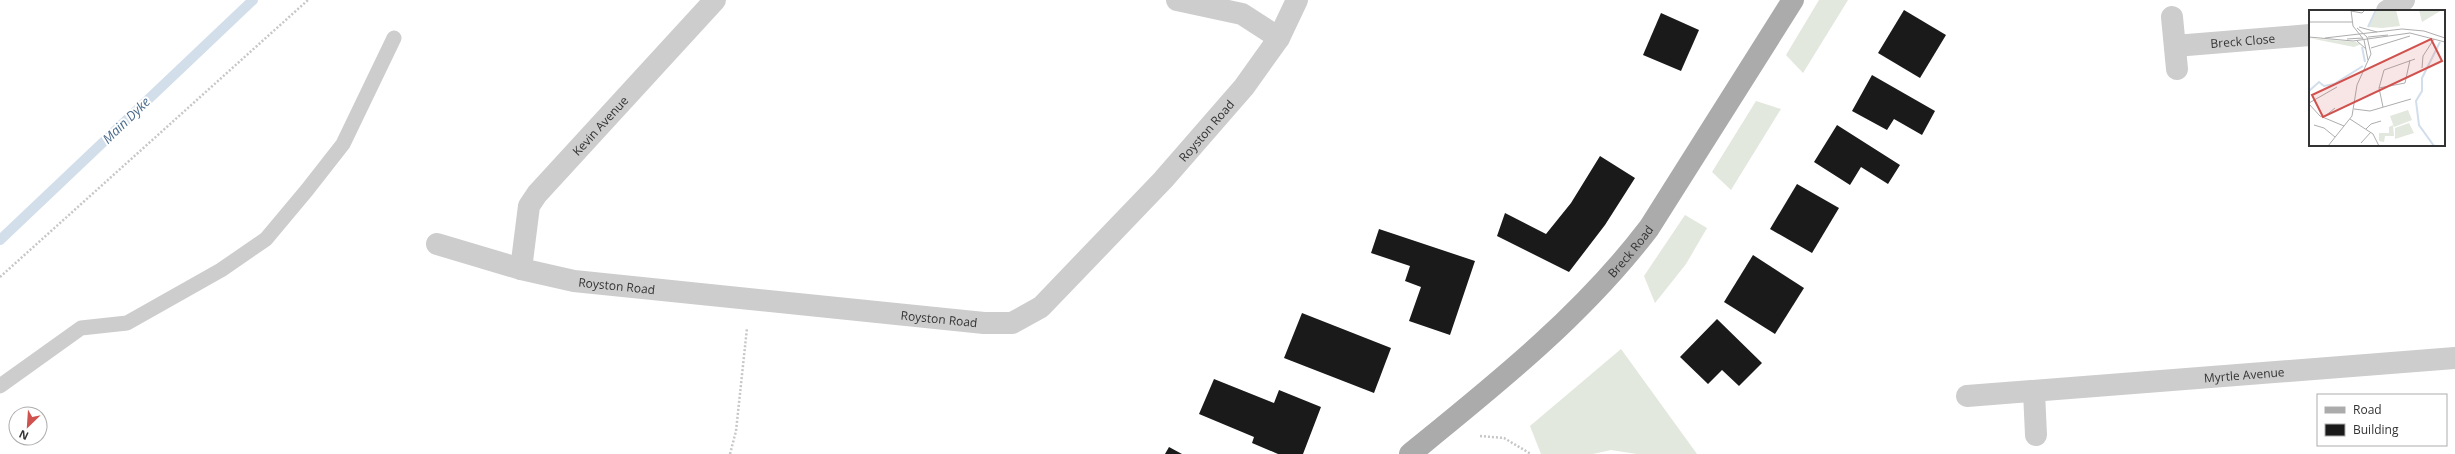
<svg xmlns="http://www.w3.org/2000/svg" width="2455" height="454" font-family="'Open Sans',sans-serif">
<rect width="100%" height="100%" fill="#fff"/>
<!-- grass -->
<g fill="#e2e8dd">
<polygon points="1819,0 1848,0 1803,73 1786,55"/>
<polygon points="1756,101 1781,109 1731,190 1712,172"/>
<polygon points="1685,215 1707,228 1686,264 1655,303 1644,276"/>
<polygon points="1621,349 1697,454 1637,454 1611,450 1593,454 1541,454 1530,426"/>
</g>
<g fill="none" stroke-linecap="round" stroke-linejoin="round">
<!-- stream -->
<polyline stroke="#d2deea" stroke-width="10" points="0,240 253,0"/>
</g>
<!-- building -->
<g fill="#1a1a1a">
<polygon points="1904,10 1946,35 1920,78 1878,53"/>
<polygon points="1661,13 1699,30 1681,71 1643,55"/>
<polygon points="1872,75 1935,111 1922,135 1894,119 1887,130 1852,111"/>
<polygon points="1837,125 1900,165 1888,184 1861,167 1850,185 1814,162"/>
<polygon points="1600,156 1635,178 1605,225 1569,272 1497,236 1505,213 1546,234 1571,203"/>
<polygon points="1797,184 1839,208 1812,253 1770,229"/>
<polygon points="1379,229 1475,261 1450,335 1409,321 1421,287 1405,281 1410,266 1371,253"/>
<polygon points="1753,255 1804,288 1775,334 1724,302"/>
<polygon points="1302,313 1391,348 1374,393 1284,358"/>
<polygon points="1717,319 1762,363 1739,386 1722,370 1708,384 1680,357"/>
<polygon points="1214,379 1274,403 1279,390 1321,407 1303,454 1278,454 1252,443 1254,437 1199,414"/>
<polygon points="1169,447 1182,454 1165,454"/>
</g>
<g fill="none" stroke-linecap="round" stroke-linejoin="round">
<!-- path -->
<g stroke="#c7c7c7" stroke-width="2.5" stroke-dasharray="2 2" stroke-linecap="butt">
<polyline points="0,277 308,0"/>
<polyline points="1480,436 1504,438 1531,454"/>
<polyline points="730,454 736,431 747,328"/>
</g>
<!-- service -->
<polyline stroke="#cdcdcd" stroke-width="15" points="0,386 81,328 127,323 221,270 266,239 307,190 343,144 394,38"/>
<!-- minor -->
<g stroke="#cdcdcd" stroke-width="22">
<polyline points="1177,0 1242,14 1279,38"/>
<polyline points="2387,11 2404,0"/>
<polyline points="2172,17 2177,69"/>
<path id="s1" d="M2175 46 2310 35"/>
<path id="s2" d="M437 244 521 269 574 281 984 323H1012L1041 307 1163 180 1244 87 1279 38 1297 0"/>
<path id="s3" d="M521 269 529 206 537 194 715 0"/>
<polyline points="2034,392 2036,435"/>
<path id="s4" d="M1967 396 2455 358"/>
</g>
<!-- primary -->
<path stroke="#ababab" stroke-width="22" id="s5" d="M1410 454C1495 385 1582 316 1649 228L1793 0"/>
</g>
<g text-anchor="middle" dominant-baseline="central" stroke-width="4" stroke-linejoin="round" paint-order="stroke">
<!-- street labels -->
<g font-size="12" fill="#333" stroke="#fff">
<text stroke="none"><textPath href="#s1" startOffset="68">Breck Close</textPath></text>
<text stroke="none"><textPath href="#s3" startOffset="171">Kevin Avenue</textPath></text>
<text stroke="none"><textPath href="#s2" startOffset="857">Royston Road</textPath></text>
<text stroke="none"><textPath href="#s5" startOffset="300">Breck Road</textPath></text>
<text stroke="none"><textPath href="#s2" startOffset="185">Royston Road</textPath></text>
<text stroke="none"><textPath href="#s2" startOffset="509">Royston Road</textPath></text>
<text stroke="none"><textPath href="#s4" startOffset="278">Myrtle Avenue</textPath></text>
</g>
<!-- water labels -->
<g font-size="13" font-style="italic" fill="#4a6b8c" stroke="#fff">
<text transform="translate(126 120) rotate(-44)">Main Dyke</text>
</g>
</g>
<!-- overview -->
<g transform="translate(2309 10)">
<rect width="136" height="136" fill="#fff"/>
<path d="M68 0H87L91 16 73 18 60 17ZM110 0H133L113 12ZM0 28 47 32 52 34 45 37ZM99 100 103 110 85 117 81 106ZM100 113 105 123 86 129V118Z" fill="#e2e8dd"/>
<path d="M84 115 85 126H76L75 132 70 131V123H80V117Z" fill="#e2e8dd"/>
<path fill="none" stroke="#d2deea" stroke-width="2" d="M59 17 67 0M53 37 56 52M0 81 10 72 15 76 25 74 54 56M125 136 110 115 107 91 113 81V68L131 32"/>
<path fill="none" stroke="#adadad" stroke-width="1" d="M42 0 44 16 55 30 59 50M42 1 53 3 56 0M0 12H43M50 17 68 22M0 27 44 31 101 23 136 32M59 27 79 25M16 28 93 19 115 21 136 28M38 29 54 28M48 31 57 39M62 38 101 26M113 58 114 46 125 29M70 78 96 73 101 50M0 93 28 77M0 94 11 106 35 116M74 97 70 78 75 60 106 49M45 99 61 101 102 89M15 107 26 98M41 109 64 124 70 136M5 115 15 118 26 127M57 119 62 114 72 111M52 133 62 122M19 136 43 106 48 75 62 44 58 27 48 18"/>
<path fill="#d0524e" fill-opacity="0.15" stroke="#d0524e" stroke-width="2" d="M122 29 133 51 14 107 3 85Z"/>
<rect width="136" height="136" fill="none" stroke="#333" stroke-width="2"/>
</g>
<!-- legend -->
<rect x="2317" y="394" width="130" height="52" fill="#ffffff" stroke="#adadad"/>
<rect x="2325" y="407" width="20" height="6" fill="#ababab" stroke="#adadad"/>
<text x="2353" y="414" font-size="12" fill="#333333">Road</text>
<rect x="2325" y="424" width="20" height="12" fill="#1a1a1a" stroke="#adadad"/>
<text x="2353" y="434" font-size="12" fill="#333333">Building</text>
<!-- north arrow -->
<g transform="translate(28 426) rotate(205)"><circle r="19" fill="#ffffff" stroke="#adadad"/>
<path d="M0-3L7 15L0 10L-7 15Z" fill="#d0524e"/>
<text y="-6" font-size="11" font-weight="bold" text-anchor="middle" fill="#333333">N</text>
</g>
</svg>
